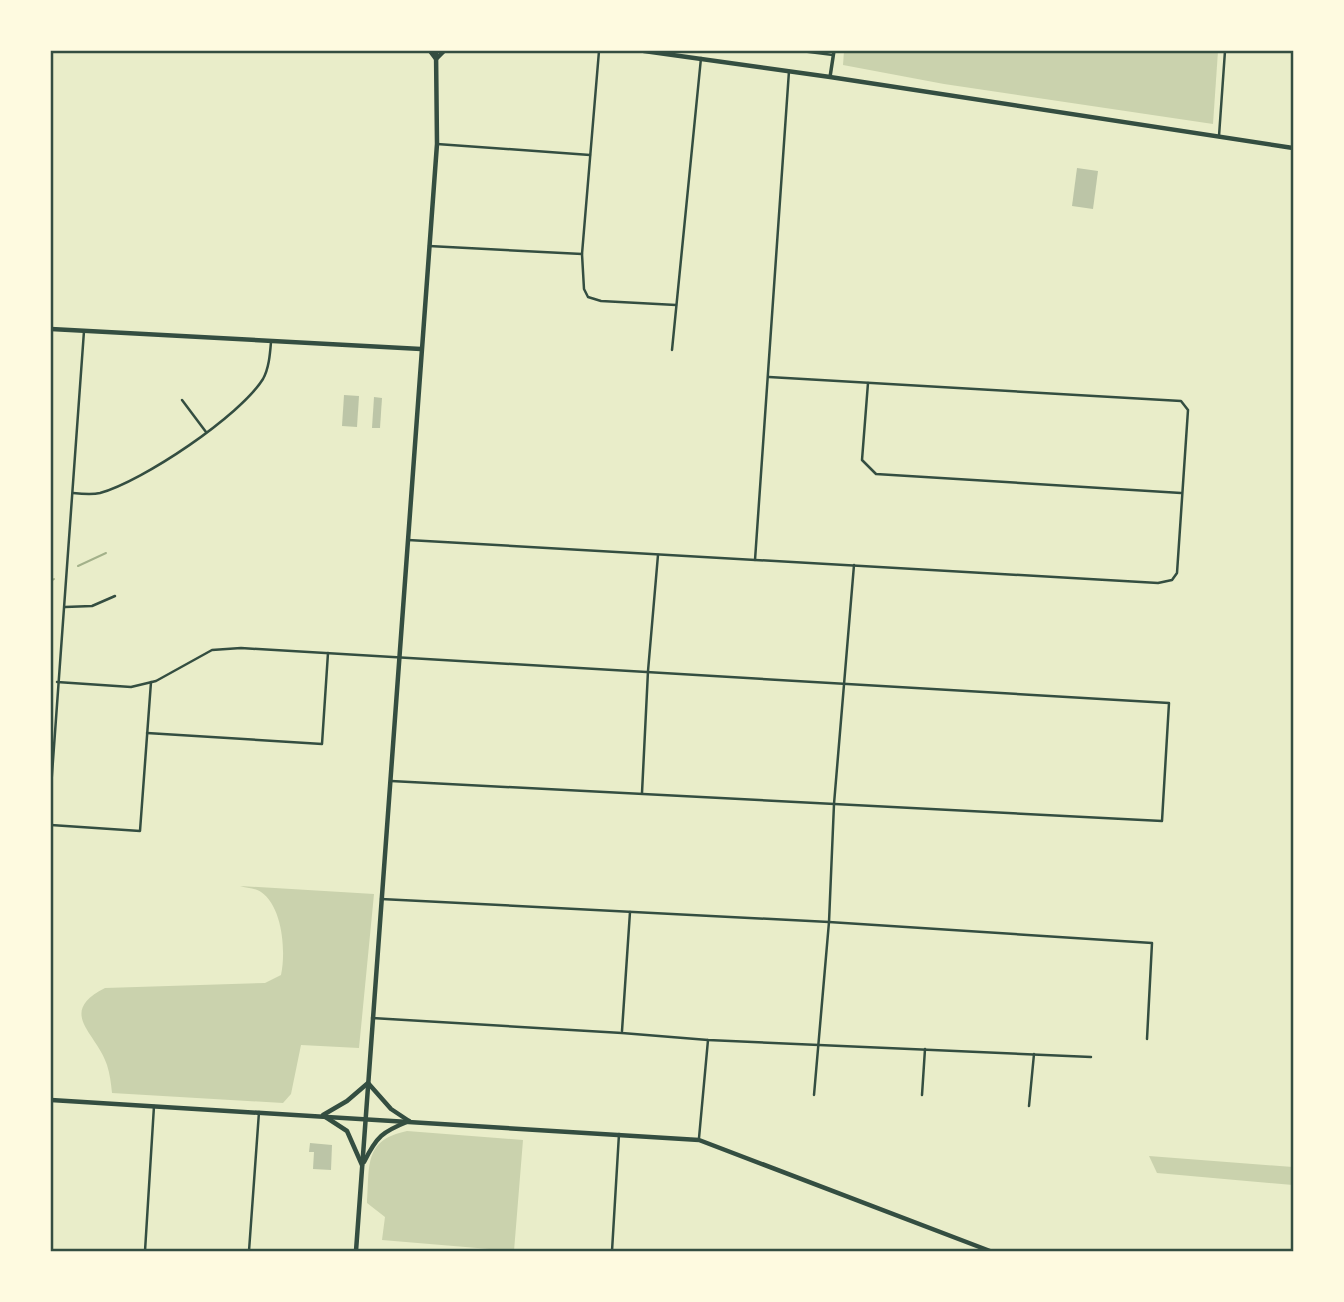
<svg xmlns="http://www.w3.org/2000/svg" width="1344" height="1302" font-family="'Space Grotesk',sans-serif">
<rect width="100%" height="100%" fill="#e9edc9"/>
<!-- green -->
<g fill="#cad2ad">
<polygon points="844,51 1218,51 1213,124 944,84 843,65"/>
<path d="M240 886 374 894 359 1048 301 1045 291 1094 283 1103 112 1093C111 1084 110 1074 107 1065 97 1033 56 1013 105 988L265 983 281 975C286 952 283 907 261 892 256 888 246 888 240 886Z"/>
<path d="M407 1131 523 1140 514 1251 382 1240 385 1217 367 1203C370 1166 363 1140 407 1131Z"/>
<polygon points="1149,1156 1293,1167 1293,1185 1157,1173"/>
</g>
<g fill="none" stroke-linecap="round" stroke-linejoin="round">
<!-- stream -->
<g stroke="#a3b18a" stroke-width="2">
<polyline points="78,566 106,553"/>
<polyline points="51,581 54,579"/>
</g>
</g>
<!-- building -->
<g fill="#bcc5a7">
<polygon points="1077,168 1098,171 1093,209 1072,206"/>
<polygon points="344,395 359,396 357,427 342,426"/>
<polygon points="374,397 382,398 380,428 372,428"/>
<polygon points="310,1143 332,1145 331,1170 313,1169 314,1152 309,1152"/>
</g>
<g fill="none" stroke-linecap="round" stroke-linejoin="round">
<!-- minor -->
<g stroke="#344e41" stroke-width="2.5">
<polyline points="599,51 582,254 584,289 588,297 601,301 676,305"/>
<polyline points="801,51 833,55"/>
<polyline points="1219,136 1225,51"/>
<polyline points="437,144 590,155"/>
<polyline points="429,246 582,254"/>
<polyline points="672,350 701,58"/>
<polyline points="868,383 862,460 876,474 1181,493"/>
<polyline points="182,400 206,432"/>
<path d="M73 493C82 494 92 495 100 493 143 481 240 416 263 379 269 368 270 354 271 342"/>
<polyline points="408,540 1158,583 1172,580 1177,573 1188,410 1181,401 769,377"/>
<polyline points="755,560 789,71"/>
<polyline points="65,607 92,606 115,596"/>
<polyline points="57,682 131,687 156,681 212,650 241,648 1169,703 1162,821 391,781"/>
<polyline points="147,733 322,744 328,653"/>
<polyline points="51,788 84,331"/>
<polyline points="642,793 648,671 658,555"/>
<polyline points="51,825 140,831 151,682"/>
<polyline points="381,899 829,922 1152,943 1147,1039"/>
<polyline points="372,1018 622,1033 708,1040 1091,1057"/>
<polyline points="622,1031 630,912"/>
<polyline points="814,1095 829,922 834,804 854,565"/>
<polyline points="922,1095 925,1049"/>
<polyline points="1029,1106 1034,1054"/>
<polyline points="699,1138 708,1040"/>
<polyline points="145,1251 154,1106"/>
<polyline points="249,1251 259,1112"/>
<polyline points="612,1251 619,1134"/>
</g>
<!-- tertiary -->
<polyline stroke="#344e41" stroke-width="3.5" points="830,77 834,51"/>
<!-- secondary -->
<g stroke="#344e41" stroke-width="4.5">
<polyline points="51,329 421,349"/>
<polyline points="51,1100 699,1140 990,1251"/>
</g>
<!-- primary -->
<g stroke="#344e41" stroke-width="4.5">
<polyline points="430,51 436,59 444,51"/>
<polyline points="644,51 830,77 1293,148"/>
<polyline points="323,1115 347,1101 368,1083 391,1109 409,1121"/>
<polyline points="324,1116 347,1131 362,1165"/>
<path d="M364 1162C377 1136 382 1132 409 1121"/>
<polyline points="356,1251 437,144 436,51"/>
</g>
</g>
<!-- border -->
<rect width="1344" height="1302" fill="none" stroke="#fefae0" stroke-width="105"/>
<rect x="52" y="52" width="1240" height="1198" fill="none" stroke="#344e41" stroke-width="2.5"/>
</svg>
